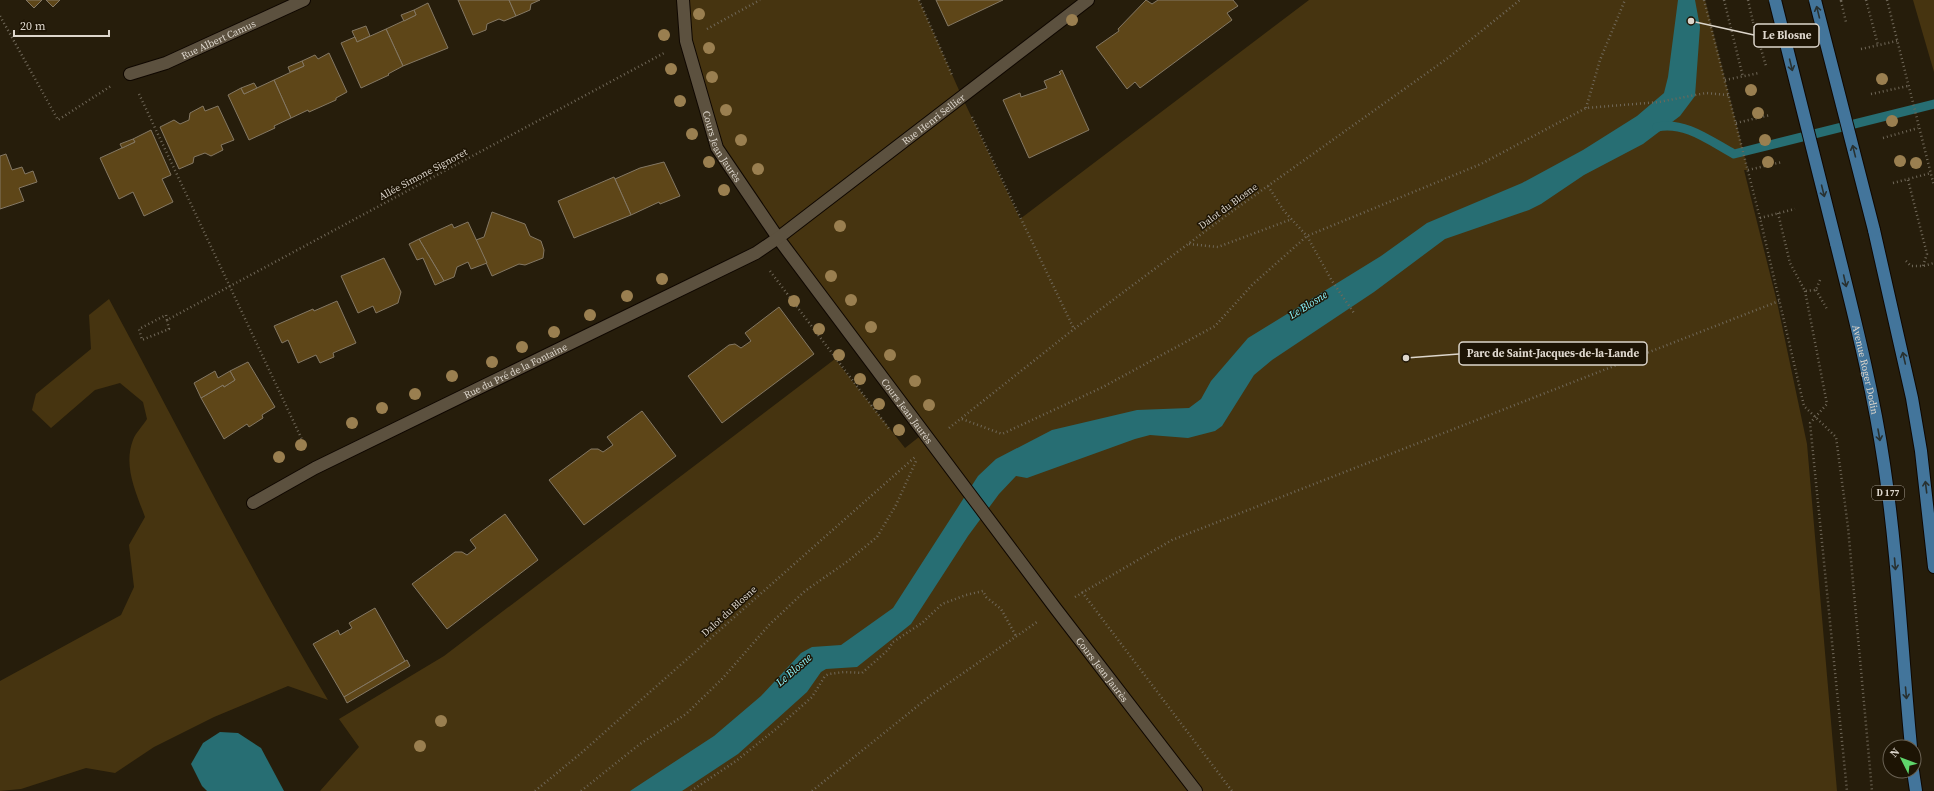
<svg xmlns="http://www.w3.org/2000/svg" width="1934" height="791" font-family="'Source Serif 4',serif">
<rect width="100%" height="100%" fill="#261d0b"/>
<!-- green -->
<g fill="#463410">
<polygon points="683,0 919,0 962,97 1020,219 1309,0 1705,0 1748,170 1744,170 1777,302 1807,444 1837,791 320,791 359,747 339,719 444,656 835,359 905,448 924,433 717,148"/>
<polygon points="1913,0 1934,0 1934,72"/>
<path d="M109 299C181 433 250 570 328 700L288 686 214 717 154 747 115 773 86 768 21 789 0 791V681L121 615 134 587 129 545 145 517C136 492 123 466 133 440 136 432 143 426 147 419L143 402 120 383 95 390 51 428 32 410 36 394 91 349 89 315Z"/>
</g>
<!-- water -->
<g fill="#276e73">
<polygon points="1678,0 1695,0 1700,27 1695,96 1680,116 1643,144 1584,175 1541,204 1529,210 1445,239 1374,292 1272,360 1254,375 1222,426 1215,431 1188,438 1150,435 1135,439 1027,478 1016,476 999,494 968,536 911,624 857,667 826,669 821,672 807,692 738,754 682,791 630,791 714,736 761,696 801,653 812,647 841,645 893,608 978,476 996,459 1052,430 1137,410 1189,408 1201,399 1211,381 1248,338 1381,256 1427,223 1522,183 1583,150 1637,116 1664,93 1668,77"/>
<polygon points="220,732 238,733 261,748 284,791 207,791 202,786 191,764 203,743"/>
</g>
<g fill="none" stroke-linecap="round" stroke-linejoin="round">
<!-- stream -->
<path stroke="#276e73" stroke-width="9" d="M1657 127C1685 121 1710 141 1734 154L1934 104"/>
</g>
<!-- building -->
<g fill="#5e4618" stroke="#847864">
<polygon points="26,0 42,0 34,8"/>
<polygon points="46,0 60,0 53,7"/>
<polygon points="458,0 509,0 516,16 504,21 499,19 487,24 486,30 473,35"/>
<polygon points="509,0 540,0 531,4 530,10 516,16"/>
<polygon points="936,0 1003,0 948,26"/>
<polygon points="1146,0 1152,4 1158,0 1233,0 1238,6 1227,13 1232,20 1140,88 1135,82 1127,89 1096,47 1119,31 1118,29"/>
<polygon points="428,3 448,48 403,66 386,29 416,15 414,10"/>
<polygon points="414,10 416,15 404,21 401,15"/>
<polygon points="366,26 370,36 357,42 352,31"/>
<polygon points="386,29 403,66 388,74 389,75 361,88 341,43 355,37 357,42"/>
<polygon points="329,53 347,92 336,98 336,100 309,112 308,110 291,118 274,80 304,66 302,61 315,55 318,59"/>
<polygon points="302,61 304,66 290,72 288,67"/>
<polygon points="1062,70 1089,130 1029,158 1003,100 1020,93 1021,97 1047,88 1044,81 1061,74 1059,72"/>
<polygon points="274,80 291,118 274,126 275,128 249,140 228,95 241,88 244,94"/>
<polygon points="254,83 257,88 244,94 241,88"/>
<polygon points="203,106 205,111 218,106 234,140 221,145 223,150 211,156 205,153 194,157 193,163 179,169 160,127 174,120 180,124 189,120 190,113"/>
<polygon points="151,130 171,175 162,179 173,202 144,216 133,192 119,199 100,158 135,142 133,139"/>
<polygon points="133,139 135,142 122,148 120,144"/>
<polygon points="6,154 12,170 22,167 25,174 33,171 37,182 19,188 24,201 0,209 0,156"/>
<polygon points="664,162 680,196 660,204 659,202 631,215 615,179 640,168"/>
<polygon points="614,177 631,215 574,238 558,201"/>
<polygon points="492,212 525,224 530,236 541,241 544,250 543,258 525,265 519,264 492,276 476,240 484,237"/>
<polygon points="468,222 487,263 471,269 468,262 457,267 454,277 444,281 419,239 452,224 454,228"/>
<polygon points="419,239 444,281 435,285 423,258 417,260 409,244"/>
<polygon points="384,258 401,292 398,303 376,313 373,306 358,313 341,276"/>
<polygon points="337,301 356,343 333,353 334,357 320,363 316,355 298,363 288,340 282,343 274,326 313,309 314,311"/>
<polygon points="779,307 814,354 722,423 688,376 729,345 735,344 741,348 751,341 745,333"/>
<polygon points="248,362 275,407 262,415 263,418 249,427 247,424 224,439 201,398 223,385 224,387 235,380 230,371"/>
<polygon points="215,371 218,378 230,371 235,380 224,387 223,385 201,398 194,383"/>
<polygon points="642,411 676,456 584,525 549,480 591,449 598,449 603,452 613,445 607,437"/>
<polygon points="505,514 538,560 447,629 412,584 455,552 462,552 467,555 476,548 470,540"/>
<polygon points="375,608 405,661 344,697 313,644 338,630 340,635 352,628 349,623"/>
<polygon points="407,660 410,666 347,703 344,697"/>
</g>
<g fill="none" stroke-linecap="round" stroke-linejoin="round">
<defs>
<g id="street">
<path id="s1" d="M683 0 686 41 717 148 778 238 1056 609 1196 791"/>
<path id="s2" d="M130 74 166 63 304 0"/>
<path id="s3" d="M253 503 315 468 756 253 778 238 1088 0"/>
</g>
<g id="primary">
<polyline points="1874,230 1912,398 1921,451 1934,567"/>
<path id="s4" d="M1836 243C1854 316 1873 389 1884 464 1898 558 1902 653 1911 747"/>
<polyline points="1913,771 1916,791"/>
</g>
</defs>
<!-- street casing -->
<use href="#street" stroke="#0f0700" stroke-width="14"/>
<!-- primary casing -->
<use href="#primary" stroke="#0f0700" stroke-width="14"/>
<!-- path -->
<g stroke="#706859" stroke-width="2.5" stroke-dasharray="1 3" stroke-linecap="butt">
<polyline points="919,0 952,75"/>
<polyline points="1704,0 1760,218 1804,406 1836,437 1848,527 1872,791"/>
<polyline points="1724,0 1743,77"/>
<polyline points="1748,0 1753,22"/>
<polyline points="1841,0 1841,1"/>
<polyline points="1866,0 1878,45"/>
<polyline points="1887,0 1934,186"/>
<polyline points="0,16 58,120 111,86"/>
<polyline points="707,29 760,0"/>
<polyline points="1861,49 1897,41"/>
<polyline points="1725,80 1759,73"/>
<polyline points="139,94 306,448"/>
<polyline points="1871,94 1908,86"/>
<polyline points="1586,108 1600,60 1625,0"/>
<polyline points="972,117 1074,329"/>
<polyline points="1736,123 1770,115"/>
<polyline points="1883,138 1918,128"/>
<polyline points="1748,170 1782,162"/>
<polyline points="1908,180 1927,254 1923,266"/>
<polyline points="1893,183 1931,173"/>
<polyline points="1268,186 1284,211 1307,236 1332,281 1354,313"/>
<polyline points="1778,213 1790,263 1805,291 1816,290 1820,280"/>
<polyline points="1760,218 1795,209"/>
<polyline points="1189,244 1218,247 1292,219"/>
<polyline points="1906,261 1911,266 1923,266 1934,263"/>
<polyline points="770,271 890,430"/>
<polyline points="1816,290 1827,309"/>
<polyline points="1805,291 1827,404 1810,423 1847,791"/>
<polyline points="167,320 166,315 139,329 142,340 169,329 167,320 666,52"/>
<polyline points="962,419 1002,434 1103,387 1215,326 1253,284 1307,236 1481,164 1586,108 1659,102 1706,93 1728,95"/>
<polyline points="949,428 1074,329 1227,215 1448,58 1520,0"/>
<polyline points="1082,592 1232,791"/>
<polyline points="1075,597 1172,540 1779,301"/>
<polyline points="535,791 580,754 915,457"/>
<polyline points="581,791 640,744 686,714 722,679 769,625 805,591 848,561 877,537 896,505 916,461"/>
<polyline points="691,791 736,761 776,729 812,697 825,676 829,674 844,672 862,673 888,650 893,642 922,623 942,604 966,595 983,591 986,597 1001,609 1016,636"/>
<polyline points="812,791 930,696 1037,622"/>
</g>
<!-- street -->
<use href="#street" stroke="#5c513f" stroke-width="12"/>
<!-- primary -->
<use href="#primary" stroke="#43759b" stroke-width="12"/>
<defs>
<g id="primary-bridge">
<polyline points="1775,0 1836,243"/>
<polyline points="1815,0 1874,230"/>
</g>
</defs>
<!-- primary-bridge casing -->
<use href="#primary-bridge" stroke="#0f0700" stroke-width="14" stroke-linecap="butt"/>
<!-- path-bridge -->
<g stroke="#706859" stroke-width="2.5" stroke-dasharray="1 3" stroke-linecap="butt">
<polyline points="1841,1 1846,22"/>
<polyline points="1753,22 1766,66"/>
</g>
<!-- primary-bridge -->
<use href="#primary-bridge" stroke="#43759b" stroke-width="12"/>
</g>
<!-- trees -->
<g fill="#9a7f50">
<circle cx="699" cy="14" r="6"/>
<circle cx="1072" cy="20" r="6"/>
<circle cx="664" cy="35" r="6"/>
<circle cx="709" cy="48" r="6"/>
<circle cx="671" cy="69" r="6"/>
<circle cx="712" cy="77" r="6"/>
<circle cx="1882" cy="79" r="6"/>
<circle cx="1751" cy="90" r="6"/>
<circle cx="680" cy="101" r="6"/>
<circle cx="726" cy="110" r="6"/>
<circle cx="1758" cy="113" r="6"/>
<circle cx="1892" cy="121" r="6"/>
<circle cx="692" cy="134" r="6"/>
<circle cx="741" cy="140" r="6"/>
<circle cx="1765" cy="140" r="6"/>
<circle cx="1900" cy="161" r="6"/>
<circle cx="709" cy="162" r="6"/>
<circle cx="1768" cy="162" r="6"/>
<circle cx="1916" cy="163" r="6"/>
<circle cx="758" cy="169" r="6"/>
<circle cx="724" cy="190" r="6"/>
<circle cx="840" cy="226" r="6"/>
<circle cx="831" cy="276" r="6"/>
<circle cx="662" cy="279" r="6"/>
<circle cx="627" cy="296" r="6"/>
<circle cx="851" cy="300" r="6"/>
<circle cx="794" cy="301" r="6"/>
<circle cx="590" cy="315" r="6"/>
<circle cx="871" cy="327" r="6"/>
<circle cx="819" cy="329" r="6"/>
<circle cx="554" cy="332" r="6"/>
<circle cx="522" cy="347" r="6"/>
<circle cx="839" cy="355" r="6"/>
<circle cx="890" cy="355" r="6"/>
<circle cx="492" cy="362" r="6"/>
<circle cx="452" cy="376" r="6"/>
<circle cx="860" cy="379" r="6"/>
<circle cx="915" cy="381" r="6"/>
<circle cx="415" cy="394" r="6"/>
<circle cx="879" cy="404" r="6"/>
<circle cx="929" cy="405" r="6"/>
<circle cx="382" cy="408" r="6"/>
<circle cx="352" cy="423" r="6"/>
<circle cx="899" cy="430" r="6"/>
<circle cx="301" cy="445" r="6"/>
<circle cx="279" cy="457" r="6"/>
<circle cx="441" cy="721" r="6"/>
<circle cx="420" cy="746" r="6"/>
</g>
<!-- one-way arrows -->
<defs><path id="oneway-shaft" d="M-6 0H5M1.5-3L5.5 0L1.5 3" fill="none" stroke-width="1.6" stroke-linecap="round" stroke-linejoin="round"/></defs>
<g stroke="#283131">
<use href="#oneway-shaft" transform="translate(1818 12) rotate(-104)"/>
<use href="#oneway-shaft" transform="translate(1791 65) rotate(76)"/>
<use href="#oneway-shaft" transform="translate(1854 151) rotate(-104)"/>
<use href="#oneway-shaft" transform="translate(1823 191) rotate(76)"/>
<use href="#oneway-shaft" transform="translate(1845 281) rotate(77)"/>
<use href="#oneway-shaft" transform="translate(1904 358) rotate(-103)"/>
<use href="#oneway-shaft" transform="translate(1879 435) rotate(80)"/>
<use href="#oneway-shaft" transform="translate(1926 487) rotate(-97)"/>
<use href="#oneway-shaft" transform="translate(1895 564) rotate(85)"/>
<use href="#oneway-shaft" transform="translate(1906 693) rotate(85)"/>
</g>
<g text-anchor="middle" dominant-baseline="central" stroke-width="3" stroke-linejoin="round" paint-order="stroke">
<!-- shield labels -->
<rect fill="#1d1404" stroke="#a39c90" stroke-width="1" x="1872" y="486" width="32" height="14" rx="3"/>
<g font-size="9" font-weight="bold" fill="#ddd6cc">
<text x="1888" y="493">D 177</text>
</g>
<!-- street labels -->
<g font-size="10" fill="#ddd6cc" stroke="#1d1404">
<text stroke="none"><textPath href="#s2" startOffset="95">Rue Albert Camus</textPath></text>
<text stroke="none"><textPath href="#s3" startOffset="784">Rue Henri Sellier</textPath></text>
<text stroke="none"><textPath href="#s1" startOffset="153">Cours Jean Jaurès</textPath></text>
<text transform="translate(423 174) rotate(-28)">Allée Simone Signoret</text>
<text transform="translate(1228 206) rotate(-36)">Dalot du Blosne</text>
<text stroke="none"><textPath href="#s4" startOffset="130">Avenue Roger Dodin</textPath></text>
<text stroke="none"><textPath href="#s3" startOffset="294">Rue du Pré de la Fontaine</textPath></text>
<text stroke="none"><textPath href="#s1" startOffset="477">Cours Jean Jaurès</textPath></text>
<text transform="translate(729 611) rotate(-42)">Dalot du Blosne</text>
<text stroke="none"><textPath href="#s1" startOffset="801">Cours Jean Jaurès</textPath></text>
</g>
<!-- water labels -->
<g font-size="11" font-style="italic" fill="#8df8ff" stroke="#1d1404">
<text transform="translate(1308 305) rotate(-32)">Le Blosne</text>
<text transform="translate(794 670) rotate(-41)">Le Blosne</text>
</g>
</g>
<!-- callouts -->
<path fill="none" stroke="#ddd6cc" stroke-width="1.5" d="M1691 21L1754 35M1406 358L1459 354"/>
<g fill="#ddd6cc" stroke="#1d1404" stroke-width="1.5">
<circle cx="1691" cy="21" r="4"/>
<circle cx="1406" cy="358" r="4"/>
</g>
<g fill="#1d1404" stroke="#ddd6cc" stroke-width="1.5">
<rect x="1754" y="24" width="65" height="23" rx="4"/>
<rect x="1459" y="342" width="188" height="23" rx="4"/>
</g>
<g font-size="11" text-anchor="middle" font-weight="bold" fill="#ddd6cc">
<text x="1787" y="39">Le Blosne</text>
<text x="1553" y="357">Parc de Saint-Jacques-de-la-Lande</text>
</g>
<!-- north arrow -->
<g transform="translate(1902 759) rotate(312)"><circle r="19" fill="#1d1404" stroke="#6a6254"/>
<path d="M0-3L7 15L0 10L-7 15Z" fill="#5fd56b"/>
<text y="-6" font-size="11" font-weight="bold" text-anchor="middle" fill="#ddd6cc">N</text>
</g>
<!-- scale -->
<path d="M14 30v6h95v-6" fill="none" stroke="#ddd6cc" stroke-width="2"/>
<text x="20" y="30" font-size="12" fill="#ddd6cc" stroke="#1d1404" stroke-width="3" paint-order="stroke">20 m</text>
</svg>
